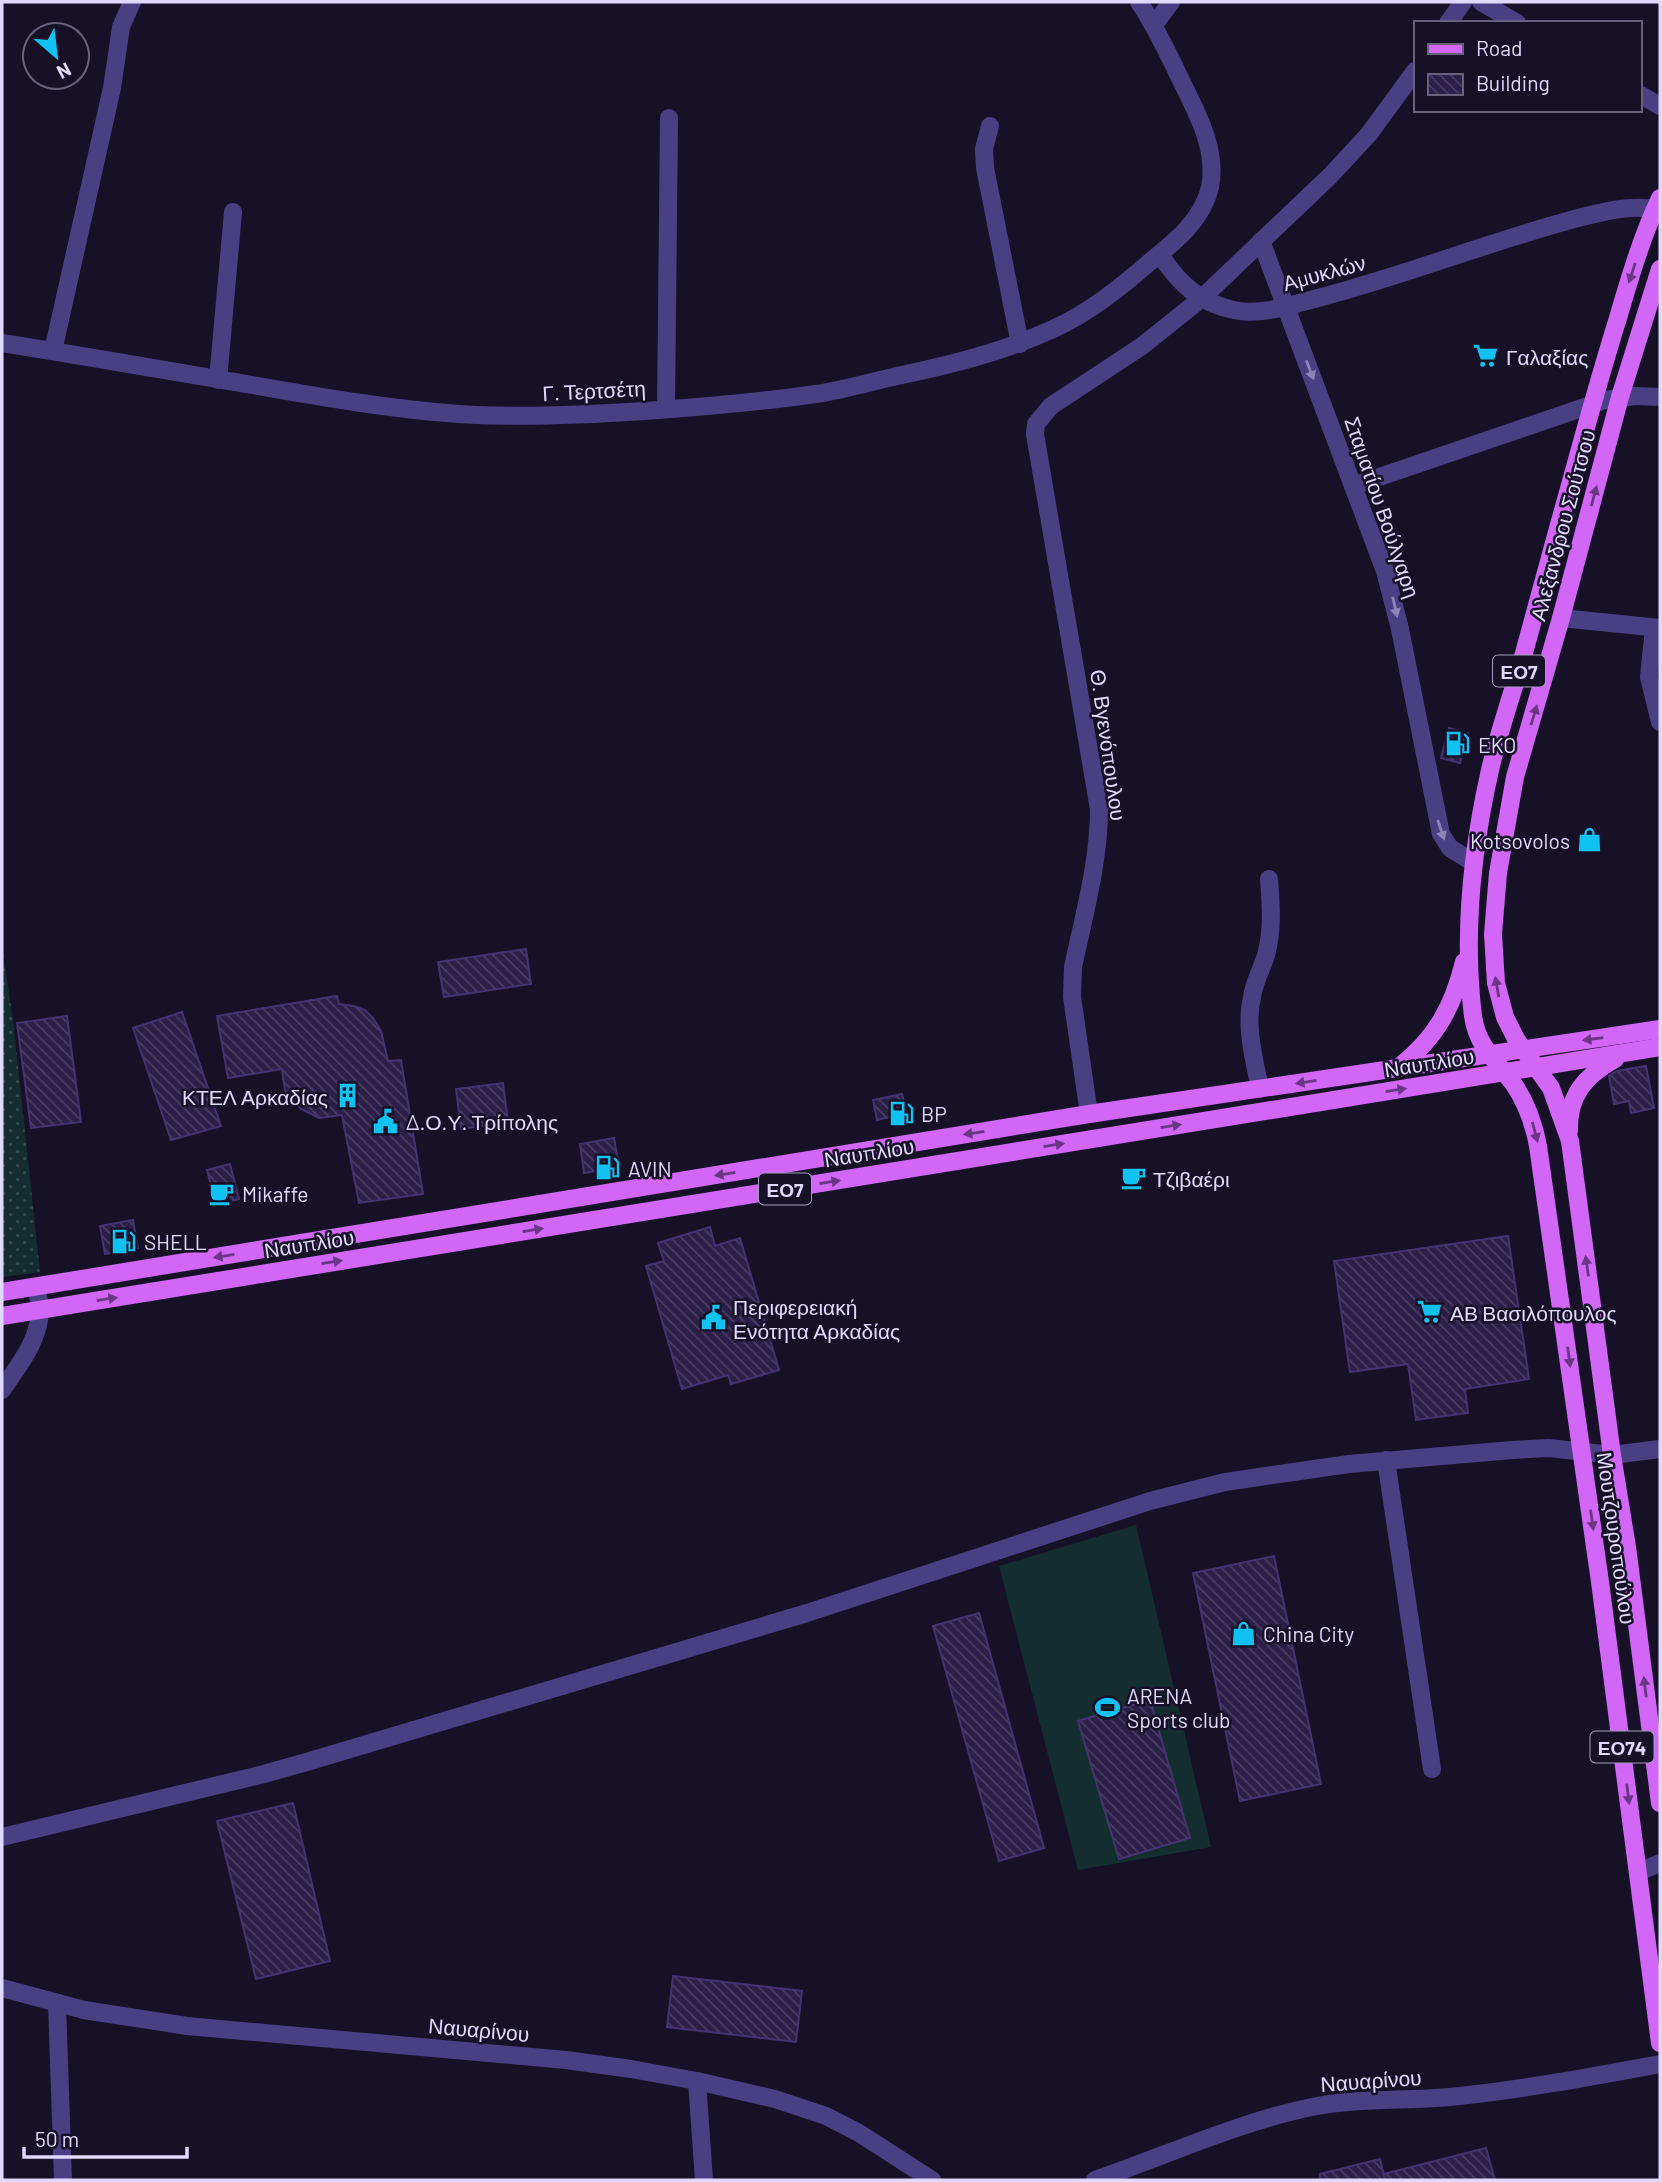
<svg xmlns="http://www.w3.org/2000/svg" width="1662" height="2182" font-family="Barlow,sans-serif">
<defs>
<pattern id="grass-dots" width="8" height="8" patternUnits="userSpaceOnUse" patternTransform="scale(1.75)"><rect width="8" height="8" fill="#142e30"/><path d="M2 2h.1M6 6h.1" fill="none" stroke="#364c4f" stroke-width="1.8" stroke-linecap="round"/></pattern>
<pattern id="building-back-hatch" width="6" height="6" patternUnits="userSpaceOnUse" patternTransform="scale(1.75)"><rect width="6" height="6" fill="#2b1e47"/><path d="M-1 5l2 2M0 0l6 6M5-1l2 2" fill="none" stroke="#493e62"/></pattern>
</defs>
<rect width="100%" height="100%" fill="#171127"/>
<!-- grass -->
<polygon fill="url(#grass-dots)" points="2,945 13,1020 40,1272 2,1277"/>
<!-- pitch -->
<polygon fill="#142e30" points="1136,1525 1211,1847 1078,1870 999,1566"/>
<!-- building -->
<g fill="url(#building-back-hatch)" stroke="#453271" stroke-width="2">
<polygon points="1449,728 1468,733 1460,763 1441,758"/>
<polygon points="526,949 531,984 444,997 438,962"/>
<polygon points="337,996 339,1004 354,1006 365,1010 373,1018 381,1031 388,1061 401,1060 423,1194 359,1203 342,1115 319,1118 301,1109 285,1091 282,1069 228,1078 217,1016"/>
<polygon points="182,1012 221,1126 171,1140 133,1028"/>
<polygon points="67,1016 81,1122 31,1128 17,1023"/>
<polygon points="1646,1066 1654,1108 1631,1113 1629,1101 1614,1104 1609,1076 1617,1071"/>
<polygon points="503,1083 508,1122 461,1129 456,1089"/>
<polygon points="902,1094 907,1113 877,1120 873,1100"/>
<polygon points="614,1138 619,1167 584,1173 580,1144"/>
<polygon points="230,1164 239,1199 216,1205 207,1170"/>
<polygon points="133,1220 138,1248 105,1254 100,1226"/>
<polygon points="710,1227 715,1246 740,1238 779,1370 731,1384 728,1375 682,1389 646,1266 664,1261 658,1243"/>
<polygon points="1508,1236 1529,1379 1465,1389 1468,1413 1416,1420 1408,1364 1350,1372 1334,1261"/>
<polygon points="1274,1556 1321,1784 1240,1801 1193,1573"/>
<polygon points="979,1613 1044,1848 999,1861 933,1626"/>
<polygon points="1150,1700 1190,1838 1119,1859 1078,1721"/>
<polygon points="293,1803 330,1961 256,1979 217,1821"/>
<polygon points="673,1976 802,1991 796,2042 667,2027"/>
<polygon points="1486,2148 1495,2180 1385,2180 1384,2174"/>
<polygon points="1380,2159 1385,2180 1320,2180 1320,2174"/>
</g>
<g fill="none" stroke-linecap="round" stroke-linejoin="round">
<!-- minor -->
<g stroke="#493f83" stroke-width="18">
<polyline points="1481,2 1517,23"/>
<polyline points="1448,23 1463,2"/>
<polyline points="1154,25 1171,2"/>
<polyline points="1639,94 1660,106"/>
<polyline points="990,126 984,149 985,168 1020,344"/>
<polyline points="1261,241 1385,571 1400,629 1441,834 1450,848 1474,863"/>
<path d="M1160 255C1179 283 1199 303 1234 310 1261 316 1291 305 1318 298 1407 275 1493 240 1582 217 1607 211 1634 204 1660 210"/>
<path d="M2 343C85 356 169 371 252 385 321 397 389 409 459 414 521 418 584 415 645 411 702 407 760 402 816 394 843 390 870 382 897 376 950 365 1003 352 1053 329 1089 313 1121 287 1151 261 1176 241 1203 219 1210 187 1218 147 1194 108 1178 74 1166 49 1154 24 1139 2"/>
<polyline points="53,351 112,88 121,27 132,2"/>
<polyline points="218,380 233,212"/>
<polyline points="666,409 669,118"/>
<polyline points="1353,486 1605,400 1635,396 1660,397"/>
<polyline points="1561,618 1660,628"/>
<polyline points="1654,628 1649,677 1660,722"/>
<path d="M1260 1089C1254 1058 1245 1027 1252 997 1254 982 1262 969 1266 955 1273 930 1271 905 1269 879"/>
<path d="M1089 1114 1072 997 1073 967C1084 915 1099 862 1099 809L1035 434 1036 424 1051 406 1142 346 1202 298 1330 176 1369 134 1415 71"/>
<path d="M2 1390C18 1366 40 1340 40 1309 40 1302 37 1294 36 1287"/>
<polyline points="1386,1460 1432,1769"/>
<polyline points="2,1837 264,1774 310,1761 807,1613 1150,1501 1225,1482 1349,1464 1512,1450 1549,1448 1612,1455 1660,1449"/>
<polyline points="1638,1872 1660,1863"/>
<polyline points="2,1988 84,2010 187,2026 566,2060 631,2069 697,2081 775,2099 826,2116 859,2133 932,2180"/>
<polyline points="57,2003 63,2180"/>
<polyline points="697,2081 704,2180"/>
<path d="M1095 2180C1168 2155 1240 2121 1317 2106 1360 2098 1406 2101 1450 2097 1521 2090 1590 2077 1660 2064"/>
</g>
<!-- major -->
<g stroke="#d166f7" stroke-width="18">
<path d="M1660 198C1642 236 1630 277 1618 318 1597 385 1579 453 1560 521 1548 565 1536 609 1524 653 1513 692 1499 731 1490 770 1472 850 1463 935 1473 1016 1477 1046 1496 1061 1513 1083 1526 1102 1534 1124 1538 1146L1600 1582 1660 2043"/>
<polyline points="1660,269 1620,397 1561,618 1515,777 1498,873 1493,934 1496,983 1505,1017 1516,1039 1551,1088 1570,1141 1612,1455 1627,1547 1660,1803"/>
<path d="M1399 1067C1436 1038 1453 1007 1464 962"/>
<path d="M1569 1131C1568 1095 1585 1076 1615 1059"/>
<polyline points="2,1292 1089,1114 1660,1029"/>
<polyline points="2,1316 1660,1047"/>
</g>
</g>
<!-- one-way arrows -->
<defs><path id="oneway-solid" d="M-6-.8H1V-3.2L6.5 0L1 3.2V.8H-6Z" transform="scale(1.75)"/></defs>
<g fill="#6b3785">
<use href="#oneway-solid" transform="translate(1632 273) rotate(108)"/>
<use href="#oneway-solid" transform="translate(1594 496) rotate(-75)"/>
<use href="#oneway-solid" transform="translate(1534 715) rotate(-73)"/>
<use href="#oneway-solid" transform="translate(1497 987) rotate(-100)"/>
<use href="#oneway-solid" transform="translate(1593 1039) rotate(172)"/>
<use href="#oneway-solid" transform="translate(1306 1082) rotate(171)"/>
<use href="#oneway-solid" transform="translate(1396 1090) rotate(-9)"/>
<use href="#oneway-solid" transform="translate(1171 1126) rotate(-9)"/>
<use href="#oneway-solid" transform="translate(1535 1132) rotate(75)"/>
<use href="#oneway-solid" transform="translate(974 1133) rotate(171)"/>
<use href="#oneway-solid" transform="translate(1054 1145) rotate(-9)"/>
<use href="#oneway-solid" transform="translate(725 1174) rotate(171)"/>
<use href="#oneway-solid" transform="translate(830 1182) rotate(-9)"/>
<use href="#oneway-solid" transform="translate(533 1230) rotate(-9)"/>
<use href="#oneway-solid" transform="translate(224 1256) rotate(171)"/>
<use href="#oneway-solid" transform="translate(332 1262) rotate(-9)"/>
<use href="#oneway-solid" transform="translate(1587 1266) rotate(-98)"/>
<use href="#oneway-solid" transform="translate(107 1299) rotate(-9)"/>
<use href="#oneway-solid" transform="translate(1569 1357) rotate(82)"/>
<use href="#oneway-solid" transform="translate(1592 1520) rotate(82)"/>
<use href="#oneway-solid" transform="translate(1645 1687) rotate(-97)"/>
<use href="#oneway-solid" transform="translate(1628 1794) rotate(83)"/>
</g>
<g fill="#8d84ba">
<use href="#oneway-solid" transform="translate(1310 370) rotate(69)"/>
<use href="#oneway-solid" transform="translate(1395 607) rotate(77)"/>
<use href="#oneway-solid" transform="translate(1441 830) rotate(72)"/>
</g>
<!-- icons -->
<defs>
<symbol id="supermarket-bare" viewBox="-9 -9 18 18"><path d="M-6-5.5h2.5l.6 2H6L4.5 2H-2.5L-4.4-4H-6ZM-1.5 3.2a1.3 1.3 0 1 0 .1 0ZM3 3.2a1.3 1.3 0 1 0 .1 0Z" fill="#10c2f2" stroke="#171127" stroke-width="2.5" paint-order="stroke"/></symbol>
<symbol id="fuel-bare" viewBox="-9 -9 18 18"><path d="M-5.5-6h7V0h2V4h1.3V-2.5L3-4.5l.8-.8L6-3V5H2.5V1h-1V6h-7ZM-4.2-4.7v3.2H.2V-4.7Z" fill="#10c2f2" stroke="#171127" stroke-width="2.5" paint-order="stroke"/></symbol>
<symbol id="shop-bare" viewBox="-9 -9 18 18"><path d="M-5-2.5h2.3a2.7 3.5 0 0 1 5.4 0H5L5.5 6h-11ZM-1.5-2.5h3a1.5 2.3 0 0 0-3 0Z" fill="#10c2f2" stroke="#171127" stroke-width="2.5" paint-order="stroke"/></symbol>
<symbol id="building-bare" viewBox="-9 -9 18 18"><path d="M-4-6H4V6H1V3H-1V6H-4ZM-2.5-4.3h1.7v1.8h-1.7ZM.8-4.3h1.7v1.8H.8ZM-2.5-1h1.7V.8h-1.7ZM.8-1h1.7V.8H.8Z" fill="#10c2f2" stroke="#171127" stroke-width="2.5" paint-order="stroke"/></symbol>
<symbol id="civic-bare" viewBox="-9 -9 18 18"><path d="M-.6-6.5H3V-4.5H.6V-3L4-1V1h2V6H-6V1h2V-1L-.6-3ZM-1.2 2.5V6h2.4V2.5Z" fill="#10c2f2" stroke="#171127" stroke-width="2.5" paint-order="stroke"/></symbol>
<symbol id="cafe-bare" viewBox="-9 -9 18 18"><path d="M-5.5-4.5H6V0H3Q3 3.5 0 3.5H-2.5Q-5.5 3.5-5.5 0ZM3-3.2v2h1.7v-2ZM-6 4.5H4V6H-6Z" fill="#10c2f2" stroke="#171127" stroke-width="2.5" paint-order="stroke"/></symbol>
<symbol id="stadium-bare" viewBox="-9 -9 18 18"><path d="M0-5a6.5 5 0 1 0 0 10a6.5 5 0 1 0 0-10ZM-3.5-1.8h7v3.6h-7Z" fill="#10c2f2" stroke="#171127" stroke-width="2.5" paint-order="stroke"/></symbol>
</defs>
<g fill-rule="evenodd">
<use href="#supermarket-bare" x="1468" y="338" width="35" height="35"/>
<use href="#fuel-bare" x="1440" y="726" width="35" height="35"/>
<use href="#shop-bare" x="1572" y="822" width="35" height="35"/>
<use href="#building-bare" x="330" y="1078" width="35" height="35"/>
<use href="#fuel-bare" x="884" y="1096" width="35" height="35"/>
<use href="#civic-bare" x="368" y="1104" width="35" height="35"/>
<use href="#fuel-bare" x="590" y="1150" width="35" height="35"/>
<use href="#cafe-bare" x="1116" y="1160" width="35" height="35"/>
<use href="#cafe-bare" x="204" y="1176" width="35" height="35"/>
<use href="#fuel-bare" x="106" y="1224" width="35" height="35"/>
<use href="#supermarket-bare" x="1412" y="1294" width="35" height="35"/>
<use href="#civic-bare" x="696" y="1300" width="35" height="35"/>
<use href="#shop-bare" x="1226" y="1616" width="35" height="35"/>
<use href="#stadium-bare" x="1090" y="1690" width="35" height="35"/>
</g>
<g text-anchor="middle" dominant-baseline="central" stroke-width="5" stroke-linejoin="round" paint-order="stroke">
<!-- shield labels -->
<g fill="#171127" stroke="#a49dbd" stroke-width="2">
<rect x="1493" y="655.5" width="52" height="31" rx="5"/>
<rect x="759" y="1173.5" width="52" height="31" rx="5"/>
<rect x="1590.5" y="1731.5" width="63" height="31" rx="5"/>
</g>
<g font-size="19" font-weight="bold" fill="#e1d9fd">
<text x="1519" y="671">ΕΟ7</text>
<text x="785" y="1189">ΕΟ7</text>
<text x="1622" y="1747">ΕΟ74</text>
</g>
<!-- street labels -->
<g font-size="21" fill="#e1d9fd" stroke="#171127">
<text transform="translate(1324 272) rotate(-15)">Αμυκλών</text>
<text transform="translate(594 390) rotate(-3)">Γ. Τερτσέτη</text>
<text transform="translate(1383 507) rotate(71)">Σταματίου Βούλγαρη</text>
<text transform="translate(1562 525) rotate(-75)">Αλεξανδρου Σούτσου</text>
<text transform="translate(1109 745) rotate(82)">Θ. Βγενόπουλου</text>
<text transform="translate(1429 1062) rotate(-9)">Ναυπλίου</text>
<text transform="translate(869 1152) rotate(-9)">Ναυπλίου</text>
<text transform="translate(309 1243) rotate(-9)">Ναυπλίου</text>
<text transform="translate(1617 1538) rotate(82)">Μουτζουροπούλου</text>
<text transform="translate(479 2029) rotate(5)">Ναυαρίνου</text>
<text transform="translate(1371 2080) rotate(-4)">Ναυαρίνου</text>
</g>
<!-- poi labels -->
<g font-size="21" fill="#e1d9fd" stroke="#171127" text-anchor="start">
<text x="1506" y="356">Γαλαξίας</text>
<text x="1478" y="744">EKO</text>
<text x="1570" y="840" text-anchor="end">Kotsovolos</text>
<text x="328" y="1096" text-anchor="end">ΚΤΕΛ Αρκαδίας</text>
<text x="921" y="1113">BP</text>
<text x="406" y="1121">Δ.Ο.Υ. Τρίπολης</text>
<text x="628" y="1168">AVIN</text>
<text x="1153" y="1178">Τζιβαέρι</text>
<text x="242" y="1193">Mikaffe</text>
<text x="144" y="1241">SHELL</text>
<text x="733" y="1306">Περιφερειακή<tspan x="733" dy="24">Ενότητα Αρκαδίας</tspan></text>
<text x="1450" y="1312">ΑΒ Βασιλόπουλος</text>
<text x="1263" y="1633">China City</text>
<text x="1127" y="1695">ARENA<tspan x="1127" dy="24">Sports club</tspan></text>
</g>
</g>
<!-- border -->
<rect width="1662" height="2182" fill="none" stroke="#e1d9fd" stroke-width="7"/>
<!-- legend -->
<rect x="1414" y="21" width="228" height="91" fill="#171127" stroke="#68617d" stroke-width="2"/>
<rect x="1428" y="44" width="35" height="10" fill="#d166f7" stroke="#68617d" stroke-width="2"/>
<text x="1476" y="56" font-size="21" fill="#e1d9fd">Road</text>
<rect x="1428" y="74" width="35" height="21" fill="url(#building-back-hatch)" stroke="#68617d" stroke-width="2"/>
<text x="1476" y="91" font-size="21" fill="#e1d9fd">Building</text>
<!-- north arrow -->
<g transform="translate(56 56) rotate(152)"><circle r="33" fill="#171127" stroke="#68617d" stroke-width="2"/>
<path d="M0-5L12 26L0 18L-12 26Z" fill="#10c2f2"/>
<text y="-10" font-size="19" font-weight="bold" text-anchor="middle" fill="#e1d9fd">N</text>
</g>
<!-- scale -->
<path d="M24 2147v10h163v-10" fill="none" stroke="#e1d9fd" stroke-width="3.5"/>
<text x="35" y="2147" font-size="21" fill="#e1d9fd" stroke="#171127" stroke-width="5" paint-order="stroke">50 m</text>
</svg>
